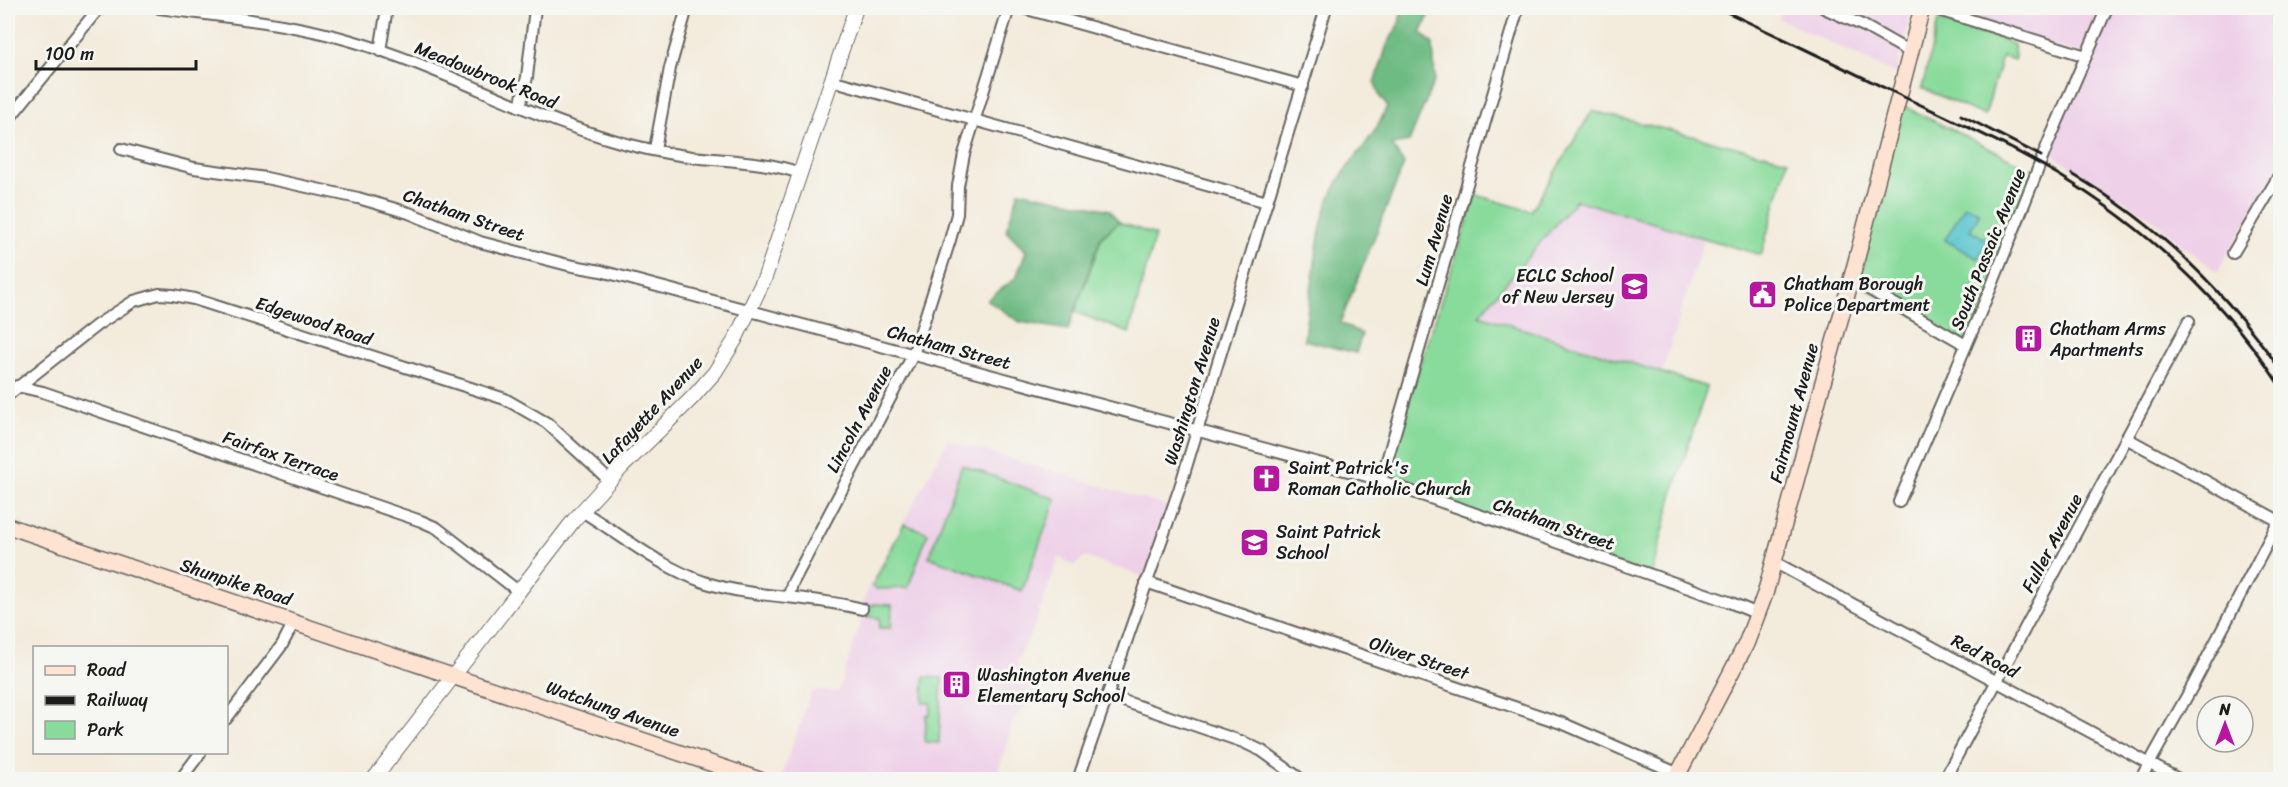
<svg xmlns="http://www.w3.org/2000/svg" width="2288" height="787" font-family="Sriracha,sans-serif">
<rect width="100%" height="100%" fill="#f6f6f2"/>
<filter id="ink" filterUnits="userSpaceOnUse"><feTurbulence type="fractalNoise" baseFrequency=".0167" numOctaves="2"/><feDisplacementMap in="SourceGraphic" scale="12" xChannelSelector="R" yChannelSelector="G"/><feConvolveMatrix kernelMatrix="1 2 1 2 8 2 1 2 1" color-interpolation-filters="sRGB"/></filter>
<filter id="wash" filterUnits="userSpaceOnUse"><feTurbulence type="fractalNoise" baseFrequency=".008" numOctaves="4" result="noise"/><feDisplacementMap in="SourceGraphic" scale="24" xChannelSelector="R" yChannelSelector="G"/><feGaussianBlur stdDeviation="1.35" result="paint"/><feColorMatrix in="noise" values="0 0 0 0 0 0 0 0 0 0 0 0 0 0 0 0 0 1.4 0 .05"/><feComposite in="paint" operator="in"/></filter>
<g filter="url(#wash)">
<rect width="100%" height="100%" fill="#f3ebdb"/>
<!-- built -->
<g fill="#eed0e8">
<polygon points="1782,8 1912,8 1896,74 1778,18"/>
<polygon points="1934,8 2280,8 2280,169 2217,272 2177,241 2150,217 2045,150 2086,56"/>
<polygon points="1592,111 1788,160 1761,255 1704,238 1662,372 1707,387 1673,493 1651,576 1382,479 1476,195 1531,211"/>
<polygon points="948,440 1173,508 1147,578 1088,558 1083,558 1074,566 1059,557 1034,627 1017,660 1019,668 1025,675 1041,680 1044,690 1014,719 996,779 780,780 812,690 838,692 862,618 862,609 866,592"/>
</g>
<!-- green -->
<g fill="#89db9b" stroke="#527c5c" stroke-width="1.5">
<polygon points="1938,21 2001,39 2014,45 2015,60 2002,56 1985,116 1922,88"/>
<polygon points="1898,103 2039,173 1967,346 1851,279"/>
<polygon points="1592,111 1788,160 1761,255 1576,200 1479,315 1707,387 1673,493 1651,576 1382,479 1476,195 1531,211"/>
<polygon points="1119,222 1155,235 1129,333 1075,312 1102,237"/>
<polygon points="962,465 1056,499 1022,591 929,557"/>
<polygon points="904,524 928,533 908,588 876,589 872,586"/>
<polygon points="873,604 892,605 891,628 879,628 880,618 868,617 868,610"/>
<polygon points="924,677 942,678 939,743 925,742 926,715 930,715 931,703 923,703"/>
</g>
<!-- forest -->
<g fill="#6ebb83" stroke="#456c50" stroke-width="1.5">
<path d="M1402 8H1433L1421 32 1433 44 1435 79 1409 142 1392 145 1404 164 1340 323 1362 334 1356 353 1304 340C1306 315 1310 295 1314 271 1318 240 1321 211 1337 183 1354 155 1375 138 1387 106L1380 97 1375 83 1387 45 1399 24Z"/>
<polygon points="1019,191 1110,210 1119,222 1101,237 1068,330 1020,322 987,300 1016,278 1026,251 1006,230"/>
</g>
<!-- water -->
<polygon fill="#57c5ce" stroke="#3a7075" stroke-width="1.5" points="1965,205 1980,213 1970,230 1987,240 1978,259 1945,240"/>
</g>
<g filter="url(#ink)">
<g fill="none" stroke-linecap="round" stroke-linejoin="round">
<defs>
<g id="minor">
<path d="M159 8C224 17 289 22 352 41 438 66 517 111 603 137 631 146 663 153 692 157 728 161 765 161 800 173"/>
<polyline points="1023,8 1303,86"/>
<polyline points="1824,8 1864,26 1910,52"/>
<polyline points="1932,8 2086,56"/>
<polyline points="380,51 387,8"/>
<path d="M831 80C977 120 1122 162 1267 202"/>
<polyline points="520,107 527,77 535,8"/>
<polyline points="8,120 99,8"/>
<polyline points="121,149 194,168 266,178 358,198 409,213 480,242 568,265 601,271 1367,476 1729,602 1758,614"/>
<polyline points="655,149 670,68 687,8"/>
<polyline points="2233,253 2280,174"/>
<polyline points="1851,279 1966,345"/>
<polyline points="17,386 43,392 421,521 437,528 518,591"/>
<polyline points="8,395 97,325 134,301 159,294 173,295 194,299 505,399 547,423 610,481"/>
<polyline points="2126,438 2279,521"/>
<polyline points="1381,481 1518,8"/>
<polyline points="1899,502 1992,285 2049,141 2107,8"/>
<path d="M582 511C621 535 660 567 704 582 755 599 810 595 862 609"/>
<polyline points="1774,562 2180,780"/>
<polyline points="1146,582 1564,724 1679,774"/>
<polyline points="789,596 792,584 913,355 950,240 957,214 958,186 964,154 1009,8"/>
<polyline points="1109,696 1243,742 1262,751 1302,780"/>
<polyline points="226,719 282,645 294,622"/>
<polyline points="180,780 201,752"/>
<polyline points="1078,780 1180,487 1326,8"/>
<polyline points="1944,780 2189,321"/>
<polyline points="2140,780 2192,687 2280,519"/>
</g>
<polyline id="tertiary" points="373,780 574,520 622,467 693,397 715,372 735,340 765,277 856,8"/>
<g id="secondary">
<polyline points="8,526 760,780"/>
<polyline points="1675,780 1746,644 1765,594 1854,269 1922,8"/>
</g>
</defs>
<!-- minor casing -->
<use href="#minor" stroke="#67645f" stroke-width="14"/>
<!-- tertiary casing -->
<use href="#tertiary" stroke="#67645f" stroke-width="16"/>
<!-- secondary casing -->
<use href="#secondary" stroke="#67645f" stroke-width="18"/>
<!-- minor -->
<use href="#minor" stroke="#fff" stroke-width="10"/>
<!-- tertiary -->
<use href="#tertiary" stroke="#fff" stroke-width="14"/>
<!-- secondary -->
<use href="#secondary" stroke="#fee3d2" stroke-width="15"/>
<!-- rail -->
<g stroke="#1c1c1c" stroke-width="3">
<path d="M1718 8C1774 34 1829 61 1885 88 1943 116 2004 142 2059 175 2147 229 2223 299 2280 386"/>
<polyline points="1961,115 2041,156"/>
<path d="M2072 174C2155 222 2225 291 2280 369"/>
</g>
</g>
</g>
<!-- icons -->
<defs>
<symbol id="school-square" viewBox="-11 -11 22 22"><rect x="-9" y="-9" width="18" height="18" rx="4" fill="#b5179e" stroke="#f6f6f2"/><path d="M0-5L7-2L0 1L-7-2ZM-4 1L0 2.5L4 1V4Q0 6-4 4Z" fill="#fff"/></symbol>
<symbol id="civic-square" viewBox="-11 -11 22 22"><rect x="-9" y="-9" width="18" height="18" rx="4" fill="#b5179e" stroke="#f6f6f2"/><path d="M-.6-6.5H3V-4.5H.6V-3L4-1V1h2V6H-6V1h2V-1L-.6-3ZM-1.2 2.5V6h2.4V2.5Z" fill="#fff"/></symbol>
<symbol id="building-square" viewBox="-11 -11 22 22"><rect x="-9" y="-9" width="18" height="18" rx="4" fill="#b5179e" stroke="#f6f6f2"/><path d="M-4-6H4V6H1V3H-1V6H-4ZM-2.5-4.3h1.7v1.8h-1.7ZM.8-4.3h1.7v1.8H.8ZM-2.5-1h1.7V.8h-1.7ZM.8-1h1.7V.8H.8Z" fill="#fff"/></symbol>
<symbol id="church-square" viewBox="-11 -11 22 22"><rect x="-9" y="-9" width="18" height="18" rx="4" fill="#b5179e" stroke="#f6f6f2"/><path d="M-1.2-6h2.4v3.5h3.3v2.4h-3.3V6h-2.4V-.1h-3.3v-2.4h3.3Z" fill="#fff"/></symbol>
</defs>
<g fill-rule="evenodd">
<use href="#school-square" x="1618" y="270" width="33" height="33"/>
<use href="#civic-square" x="1746" y="278" width="33" height="33"/>
<use href="#building-square" x="2012" y="322" width="33" height="33"/>
<use href="#church-square" x="1250" y="462" width="33" height="33"/>
<use href="#school-square" x="1238" y="526" width="33" height="33"/>
<use href="#building-square" x="940" y="668" width="33" height="33"/>
</g>
<g text-anchor="middle" dominant-baseline="central" stroke-width="6" stroke-linejoin="round" paint-order="stroke">
<!-- street labels -->
<g font-size="18" fill="#1c1c1c" stroke="#f6f6f2">
<text transform="translate(486 75) rotate(22)">Meadowbrook Road</text>
<text transform="translate(464 215) rotate(19)">Chatham Street</text>
<text transform="translate(1434 240) rotate(-74)">Lum Avenue</text>
<text transform="translate(1988 249) rotate(-68)">South Passaic Avenue</text>
<text transform="translate(314 321) rotate(18)">Edgewood Road</text>
<text transform="translate(949 347) rotate(15)">Chatham Street</text>
<text transform="translate(1192 391) rotate(-73)">Washington Avenue</text>
<text transform="translate(652 410) rotate(-47)">Lafayette Avenue</text>
<text transform="translate(1794 413) rotate(-75)">Fairmount Avenue</text>
<text transform="translate(859 419) rotate(-62)">Lincoln Avenue</text>
<text transform="translate(281 456) rotate(19)">Fairfax Terrace</text>
<text transform="translate(1554 524) rotate(19)">Chatham Street</text>
<text transform="translate(2052 543) rotate(-62)">Fuller Avenue</text>
<text transform="translate(236 582) rotate(18)">Shunpike Road</text>
<text transform="translate(1985 656) rotate(28)">Red Road</text>
<text transform="translate(1419 658) rotate(18)">Oliver Street</text>
<text transform="translate(613 709) rotate(19)">Watchung Avenue</text>
</g>
<!-- poi labels -->
<g font-size="18" fill="#1c1c1c" stroke="#f6f6f2" text-anchor="start">
<text x="1614" y="276" text-anchor="end">ECLC School<tspan x="1614" dy="21">of New Jersey</tspan></text>
<text x="1784" y="284">Chatham Borough<tspan x="1784" dy="21">Police Department</tspan></text>
<text x="2050" y="329">Chatham Arms<tspan x="2050" dy="21">Apartments</tspan></text>
<text x="1288" y="468">Saint Patrick's<tspan x="1288" dy="21">Roman Catholic Church</tspan></text>
<text x="1276" y="532">Saint Patrick<tspan x="1276" dy="21">School</tspan></text>
<text x="977" y="675">Washington Avenue<tspan x="977" dy="21">Elementary School</tspan></text>
</g>
</g>
<!-- margin -->
<rect width="2288" height="787" fill="none" stroke="#f6f6f2" stroke-width="30"/>
<!-- legend -->
<rect x="33" y="646" width="195" height="108" fill="#f6f6f2" stroke="#9f9f9c" stroke-width="1.5"/>
<rect x="45" y="666" width="30" height="9" fill="#fee3d2" stroke="#9f9f9c" stroke-width="1.5"/>
<text x="87" y="676" font-size="18" fill="#1c1c1c">Road</text>
<rect x="45" y="696" width="30" height="9" fill="#1c1c1c" stroke="#9f9f9c" stroke-width="1.5"/>
<text x="87" y="706" font-size="18" fill="#1c1c1c">Railway</text>
<rect x="45" y="721" width="30" height="18" fill="#89db9b" stroke="#9f9f9c" stroke-width="1.5"/>
<text x="87" y="736" font-size="18" fill="#1c1c1c">Park</text>
<!-- north arrow -->
<g transform="translate(2225 724)"><circle r="28" fill="#f6f6f2" stroke="#9f9f9c" stroke-width="1.5"/>
<path d="M0-4.5L10 22L0 15L-10 22Z" fill="#b5179e"/>
<text y="-9" font-size="16" font-weight="bold" text-anchor="middle" fill="#1c1c1c">N</text>
</g>
<!-- scale -->
<path d="M36 60v9h160v-9" fill="none" stroke="#1c1c1c" stroke-width="3"/>
<text x="45" y="60" font-size="18" fill="#1c1c1c" stroke="#f6f6f2" stroke-width="4.5" paint-order="stroke">100 m</text>
</svg>
